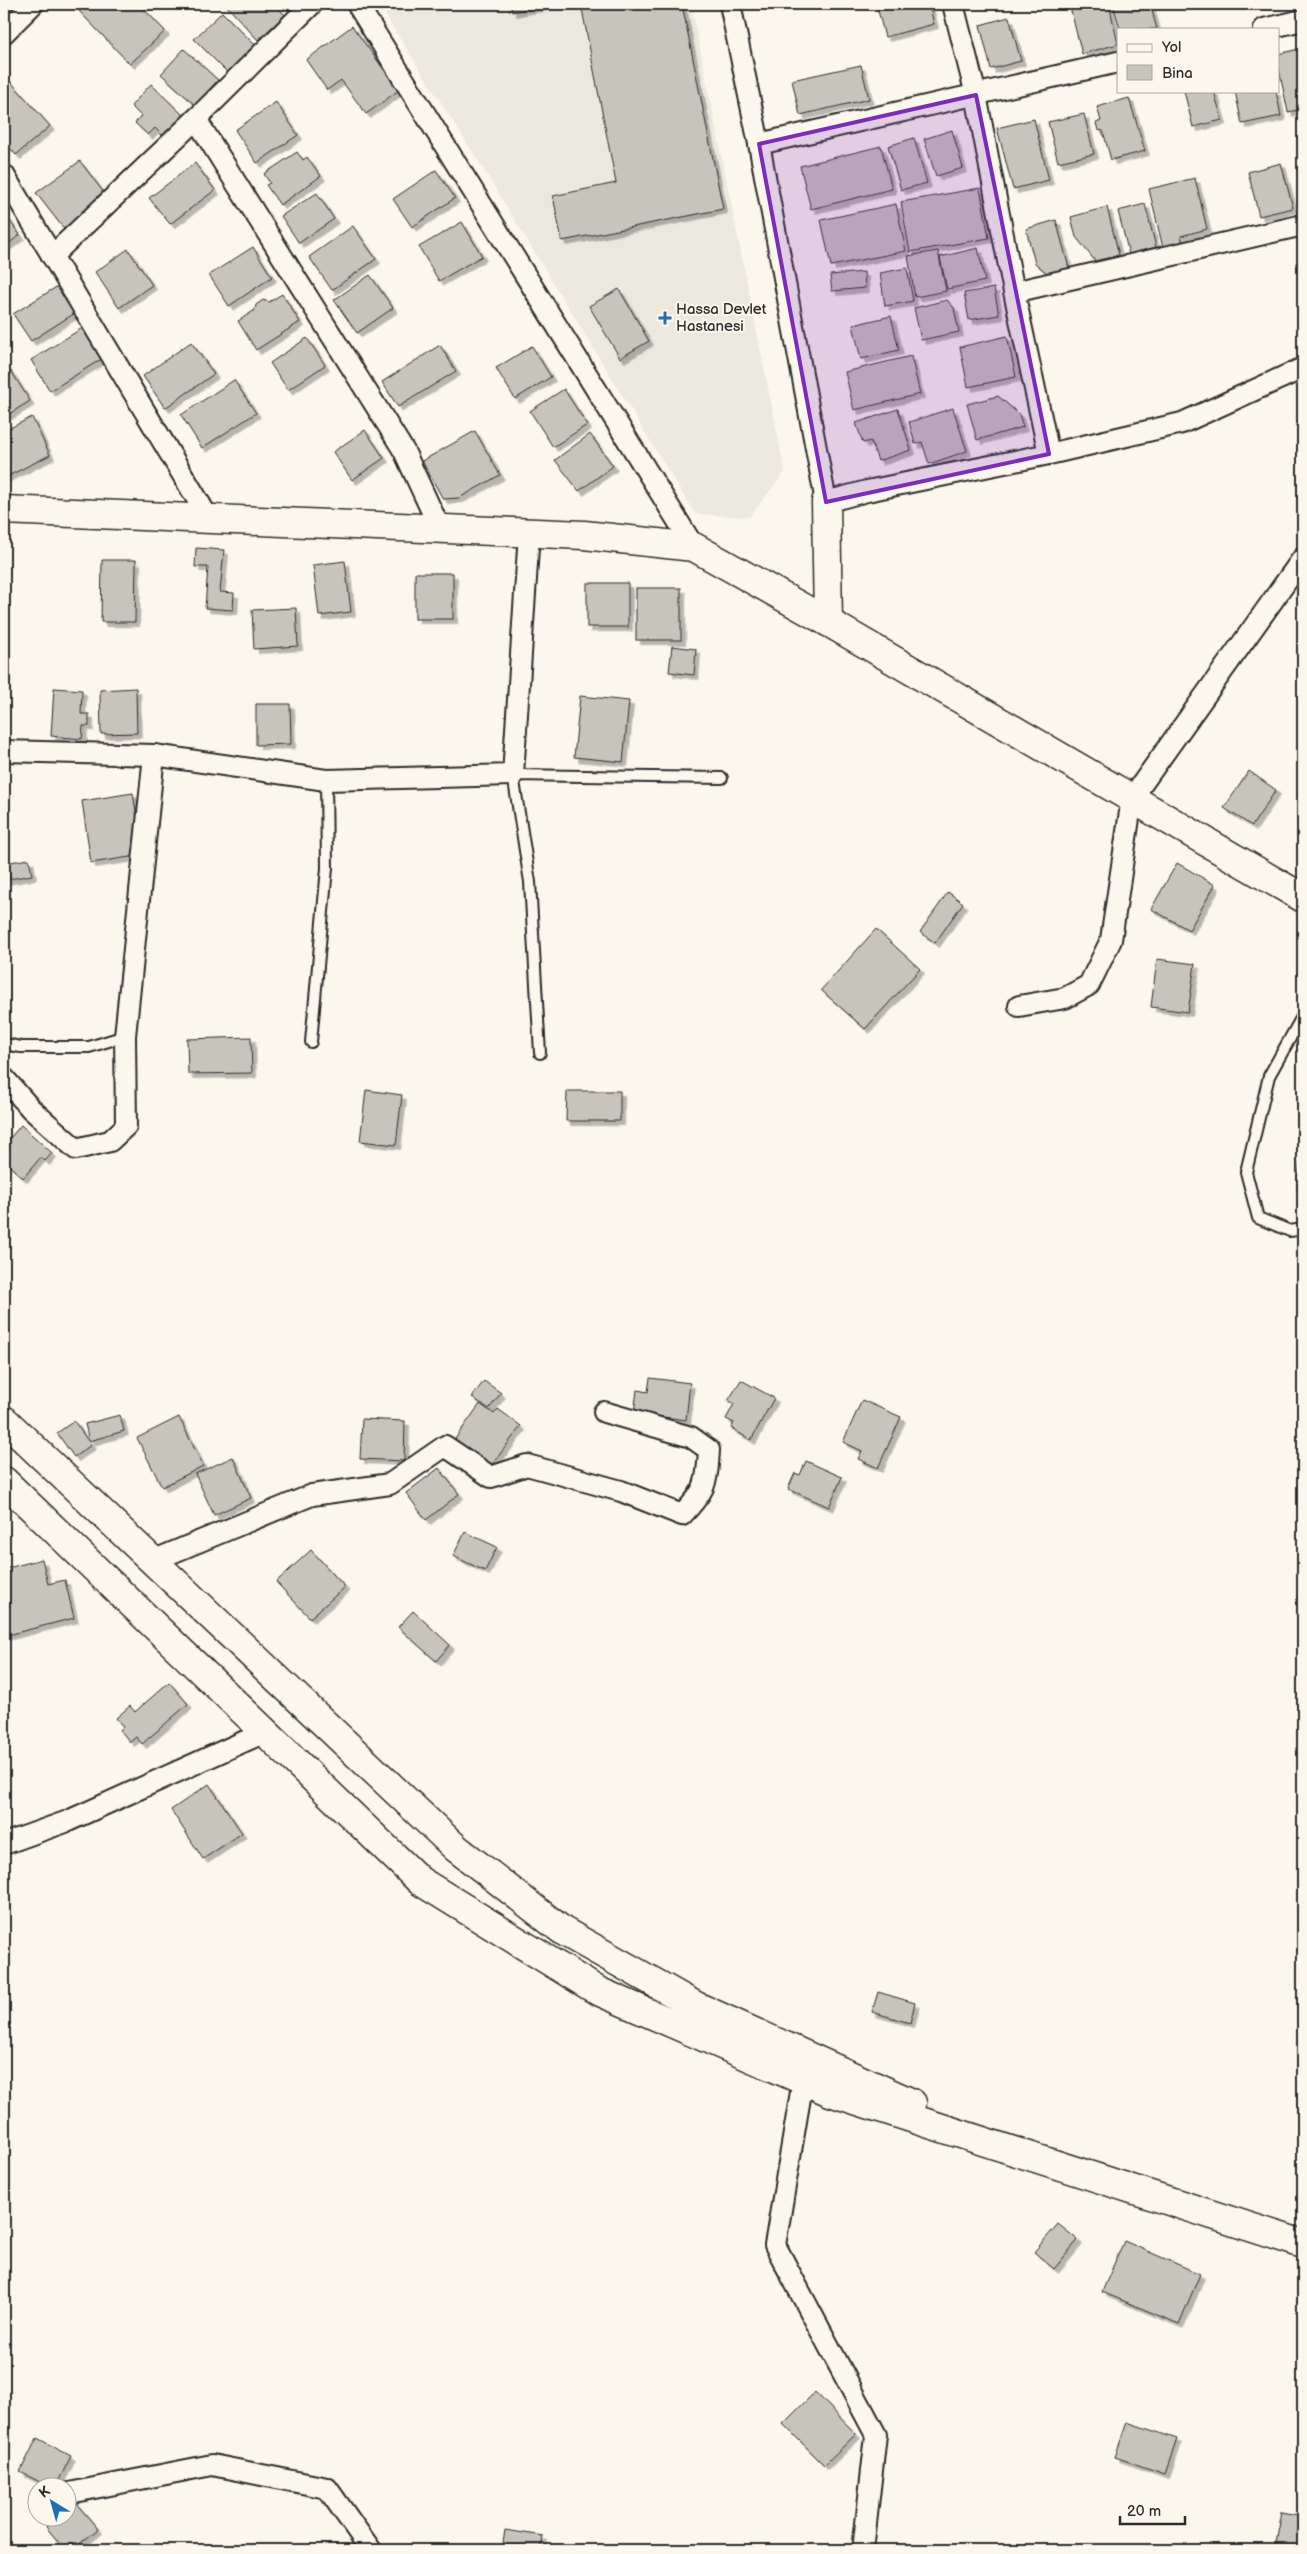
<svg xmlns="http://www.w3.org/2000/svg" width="1307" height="2554" font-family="'Balsamiq Sans',sans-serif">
<defs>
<filter id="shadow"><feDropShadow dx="4.5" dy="4.5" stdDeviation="0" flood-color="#0004"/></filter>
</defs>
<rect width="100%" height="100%" fill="#fbf7ec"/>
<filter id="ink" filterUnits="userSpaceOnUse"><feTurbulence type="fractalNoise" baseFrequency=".02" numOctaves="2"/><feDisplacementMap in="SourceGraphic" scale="10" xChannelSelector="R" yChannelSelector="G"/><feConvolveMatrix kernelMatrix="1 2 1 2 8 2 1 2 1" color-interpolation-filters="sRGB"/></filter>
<g filter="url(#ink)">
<!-- built -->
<polygon fill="#ebe8de" points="378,4 691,4 785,472 749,517 695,514 481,165"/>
<!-- building -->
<g fill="#c7c4bc" stroke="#2b2b2b" filter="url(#shadow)">
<polygon points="87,4 139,4 165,31 130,64 79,11"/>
<polygon points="225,4 274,4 285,15 258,40"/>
<polygon points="510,4 553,4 512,12"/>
<polygon points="581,4 682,4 723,209 562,241 553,196 616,183"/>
<polygon points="888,4 929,4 934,24 885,37 877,7"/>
<polygon points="1082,4 1109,4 1118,44 1082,54 1070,7"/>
<polygon points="1113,4 1150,4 1157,29 1120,29"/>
<polygon points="222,12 259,49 231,76 194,39"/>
<polygon points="1009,17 1021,61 991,69 980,25"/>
<polygon points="352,26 399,90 366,114 341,80 327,90 306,60"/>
<polygon points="1303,48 1303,109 1288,112 1278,65 1278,54"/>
<polygon points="184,49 218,80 195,105 161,74"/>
<polygon points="861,65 869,99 800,115 792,80"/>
<polygon points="11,82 50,126 16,155 4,141 4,88"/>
<polygon points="151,84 187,119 167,140 155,128 148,135 135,123 141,116 131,106"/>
<polygon points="1184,91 1214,91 1222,120 1193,127"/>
<polygon points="1235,91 1276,91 1281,116 1242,124"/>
<polygon points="1129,98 1145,151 1111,160 1103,131 1098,130 1096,123 1101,121 1097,107"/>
<polygon points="276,102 298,135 257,163 235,130"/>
<polygon points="1084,114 1094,154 1058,162 1048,122"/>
<polygon points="1034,119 1049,180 1013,189 997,128"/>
<polygon points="952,130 963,168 936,176 924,139"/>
<polygon points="914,138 927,183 901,190 888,146"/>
<polygon points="881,146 892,189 811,209 800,166"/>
<polygon points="297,152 303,160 307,157 321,176 280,205 266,185 270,183 264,174"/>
<polygon points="80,161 107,197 64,229 36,193"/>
<polygon points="195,163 215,190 170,224 149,198"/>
<polygon points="1281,163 1293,208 1259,216 1248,172"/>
<polygon points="436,170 455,198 412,227 393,199"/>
<polygon points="1195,178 1207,229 1181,236 1183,244 1163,248 1149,189"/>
<polygon points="980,188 989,238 910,252 901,202"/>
<polygon points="317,193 334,219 299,243 281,216"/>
<polygon points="896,204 906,251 831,266 821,220"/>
<polygon points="1145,204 1156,247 1129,254 1118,211"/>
<polygon points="1107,207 1119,255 1095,261 1076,237 1071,217"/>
<polygon points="4,213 20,235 4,247"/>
<polygon points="1056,220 1069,268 1048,274 1035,263 1026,229"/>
<polygon points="462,222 482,256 439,281 419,247"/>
<polygon points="353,226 376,259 332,290 309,257"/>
<polygon points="253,247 272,277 229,306 209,275"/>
<polygon points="978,248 985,281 947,289 940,257"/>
<polygon points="128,249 152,285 119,308 95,272"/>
<polygon points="938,251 946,291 915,297 908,256"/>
<polygon points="907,268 913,301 885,306 880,273"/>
<polygon points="864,272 865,288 832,291 830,275"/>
<polygon points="370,275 393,308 357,333 334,300"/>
<polygon points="58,286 75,313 31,341 13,314"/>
<polygon points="994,288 999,315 969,320 964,293"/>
<polygon points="619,289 649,341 620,358 589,306"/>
<polygon points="282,294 300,322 256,350 238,321 255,310 256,305 263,300 269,302"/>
<polygon points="947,300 954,308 959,332 921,340 914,308"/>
<polygon points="891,316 899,350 861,359 853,325"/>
<polygon points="84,327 103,358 50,391 31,360"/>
<polygon points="1007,336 1016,377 968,387 960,347"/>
<polygon points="307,338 325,365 288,390 270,363"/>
<polygon points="191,342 214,374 165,408 143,376"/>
<polygon points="440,345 456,371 398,407 382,382"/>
<polygon points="532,346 551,377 515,399 496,368"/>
<polygon points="911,356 920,394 854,410 845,372"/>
<polygon points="11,371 30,401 4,417 4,376"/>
<polygon points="234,380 256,413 202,448 181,415"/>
<polygon points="564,389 587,425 553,447 530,411"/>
<polygon points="998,396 1019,414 1023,427 977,440 967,404"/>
<polygon points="953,408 967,451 929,464 922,442 915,444 909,422"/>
<polygon points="898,409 911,450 878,461 871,441 863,443 856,423"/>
<polygon points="32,417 50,455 4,478 4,431"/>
<polygon points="365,430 384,458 352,480 333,452"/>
<polygon points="475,431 500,475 459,498 443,499 422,461"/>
<polygon points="590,434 613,466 579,491 555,460"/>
<polygon points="196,548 224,550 220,592 234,593 233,610 205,608 208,567 195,567"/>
<polygon points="102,560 136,560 135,622 101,622"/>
<polygon points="345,561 351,612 319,616 313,565"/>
<rect x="415" y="573" width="38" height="46"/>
<rect x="587" y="583" width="41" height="44"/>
<rect x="636" y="588" width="45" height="52"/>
<polygon points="296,608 298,646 254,649 252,610"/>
<polygon points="672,646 696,649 694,675 669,672"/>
<polygon points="54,688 82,690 81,714 89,714 89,726 83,726 82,739 51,736"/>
<polygon points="136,688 137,733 101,734 100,690"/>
<polygon points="580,696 629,701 623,762 574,757"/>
<polygon points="256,704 290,704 291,744 256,745"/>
<polygon points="1249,771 1276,790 1252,826 1224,808"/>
<polygon points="133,793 143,855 91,863 82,801"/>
<polygon points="29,859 32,875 4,880 4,863"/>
<polygon points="1177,863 1215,885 1189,930 1151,909"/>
<polygon points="948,892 963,903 935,943 920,932"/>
<polygon points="876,929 920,969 865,1029 821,990"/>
<polygon points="1157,959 1195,964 1188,1012 1151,1007"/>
<polygon points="251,1037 252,1073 188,1074 187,1039"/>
<polygon points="366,1090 402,1095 396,1145 360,1141"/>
<polygon points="567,1091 620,1091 620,1121 566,1121"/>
<polygon points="21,1125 52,1153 45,1161 41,1157 23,1178 4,1161 4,1145"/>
<polygon points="1303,1131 1303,1189 1297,1189"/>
<polygon points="650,1378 690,1383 686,1420 634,1413 637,1390 648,1392"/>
<polygon points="741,1380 774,1398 751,1440 731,1428 734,1423 726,1419 734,1404 728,1401"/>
<polygon points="484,1381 501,1393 489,1409 472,1397"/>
<polygon points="862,1400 901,1417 878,1468 858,1459 862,1451 843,1442"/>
<polygon points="480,1404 494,1414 498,1409 521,1426 491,1466 455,1439"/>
<polygon points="120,1415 124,1431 89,1441 85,1424"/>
<polygon points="179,1417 203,1466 162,1487 137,1438"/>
<polygon points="362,1419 405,1421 404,1461 360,1459"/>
<polygon points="74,1421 91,1445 74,1457 57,1433"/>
<polygon points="233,1457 251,1498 214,1515 195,1474"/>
<polygon points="806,1461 842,1477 829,1507 788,1489 795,1473 800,1475"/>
<polygon points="439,1468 459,1494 426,1520 406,1493"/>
<polygon points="465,1532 497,1547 485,1571 453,1556"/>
<polygon points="311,1550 345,1587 310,1618 276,1582"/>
<polygon points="42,1559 48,1584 65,1580 74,1618 4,1636 4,1569"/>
<polygon points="413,1611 450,1645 436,1661 398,1627"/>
<polygon points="169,1682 188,1704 142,1744 136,1737 130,1742 120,1730 123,1727 116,1718 130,1706 135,1712"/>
<polygon points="209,1784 242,1833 203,1859 171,1810"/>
<polygon points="878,1992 915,2003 910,2023 872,2012"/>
<polygon points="1058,2224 1078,2240 1054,2269 1034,2252"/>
<polygon points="1124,2241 1200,2274 1179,2324 1102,2292"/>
<polygon points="815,2392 856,2434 824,2465 783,2424"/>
<polygon points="1127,2422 1177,2439 1165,2474 1115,2457"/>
<polygon points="37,2438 71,2456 56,2486 48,2486 20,2472"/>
<polygon points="75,2502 98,2529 72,2550 65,2550 46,2527 58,2516 68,2516 68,2508"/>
<polygon points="1282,2512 1303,2516 1303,2550 1275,2550"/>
<polygon points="505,2530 543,2536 541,2550 502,2550"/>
</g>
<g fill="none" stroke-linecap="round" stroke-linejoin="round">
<defs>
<g id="lane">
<polyline points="1303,1015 1269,1076 1246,1172 1258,1218 1290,1231 1303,1229"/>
<polyline points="311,1042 327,868 326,780"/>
<polyline points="4,1044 21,1047 89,1047 125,1036"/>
<polyline points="540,1053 530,882 513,775 722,778"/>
</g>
<g id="street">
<polyline points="357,4 694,547"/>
<polyline points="730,4 759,144 826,502 867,491 1049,454 1014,292 976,95 953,4"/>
<polyline points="1264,29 1303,20"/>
<polyline points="4,33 33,4"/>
<polyline points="196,119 404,451 440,529"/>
<polyline points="759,144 1118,62"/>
<polyline points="4,175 209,519"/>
<polyline points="52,256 196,119 312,4"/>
<polyline points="1014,292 1303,225"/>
<polyline points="1049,454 1182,423 1303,368"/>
<polyline points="4,751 154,755 326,780 513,775 529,533"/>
<polyline points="1019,1006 1065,998 1089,985 1111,940 1132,798 1303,558"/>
<polyline points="4,1078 31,1109 76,1149 110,1141 126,1126 125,1036 154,755"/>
<path d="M152 1561 312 1495 390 1484 445 1446 491 1477 527 1465 621 1491 682 1515C706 1490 707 1484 709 1450L691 1437 604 1412"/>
<polyline points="4,1844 68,1821 265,1732"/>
<polyline points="803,2080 775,2245 876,2435 863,2550"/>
<polyline points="69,2493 212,2465 327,2488 371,2550"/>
</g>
<g id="secondary">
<polyline points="826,502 828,622"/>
<polyline points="4,510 584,535 694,547 828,622 1303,898"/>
<polyline points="4,1420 456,1848 563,1931 696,2006 912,2103"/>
<polyline points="4,1481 420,1881 598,1991 830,2092 1303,2244"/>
</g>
</defs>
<!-- lane casing -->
<use href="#lane" stroke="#2b2b2b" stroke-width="14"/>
<!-- street casing -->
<use href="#street" stroke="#2b2b2b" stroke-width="24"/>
<!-- secondary casing -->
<use href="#secondary" stroke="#2b2b2b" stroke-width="31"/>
<!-- lane -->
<use href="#lane" stroke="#fbf7ec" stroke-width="10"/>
<!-- street -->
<use href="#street" stroke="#fbf7ec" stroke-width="20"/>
<!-- secondary -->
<use href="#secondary" stroke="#fbf7ec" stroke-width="28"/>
</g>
</g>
<!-- marked area -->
<path fill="#7b2cbf" fill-opacity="0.2" stroke="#7b2cbf" stroke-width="4" stroke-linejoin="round" d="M976 95 1049 454 826 502 759 144Z"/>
<!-- markers -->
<path fill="#1f6fb2" stroke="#fbf7ec" stroke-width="2" d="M662.5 310.5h5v5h5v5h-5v5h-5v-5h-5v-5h5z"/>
<g text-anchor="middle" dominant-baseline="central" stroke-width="4" stroke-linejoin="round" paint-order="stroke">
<!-- poi labels -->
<g font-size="15" fill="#2b2b2b" stroke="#fbf7ec" text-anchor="start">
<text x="676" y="309">Hassa Devlet<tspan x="676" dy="17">Hastanesi</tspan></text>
</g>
</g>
<!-- margin -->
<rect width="1307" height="2554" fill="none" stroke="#fbf7ec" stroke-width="20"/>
<rect x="10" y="10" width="1287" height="2534" fill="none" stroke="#2b2b2b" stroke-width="2" filter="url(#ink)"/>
<!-- legend -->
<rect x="1117" y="28" width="162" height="65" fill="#fbf7ec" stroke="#a8a59f"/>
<rect x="1127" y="44" width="25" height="8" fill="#fbf7ec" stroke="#a8a59f"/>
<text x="1162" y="52" font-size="15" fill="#2b2b2b">Yol</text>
<rect x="1127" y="65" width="25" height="15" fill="#c7c4bc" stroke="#a8a59f"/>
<text x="1162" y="78" font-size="15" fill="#2b2b2b">Bina</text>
<!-- north arrow -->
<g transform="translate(52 2502) rotate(323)"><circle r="24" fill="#fbf7ec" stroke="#a8a59f"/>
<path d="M0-4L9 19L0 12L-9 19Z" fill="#1f6fb2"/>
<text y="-8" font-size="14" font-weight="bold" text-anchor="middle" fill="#2b2b2b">K</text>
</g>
<!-- scale -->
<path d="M1120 2516v8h65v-8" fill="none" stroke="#2b2b2b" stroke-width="2.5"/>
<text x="1127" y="2516" font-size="15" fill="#2b2b2b" stroke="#fbf7ec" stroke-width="4" paint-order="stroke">20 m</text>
</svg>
